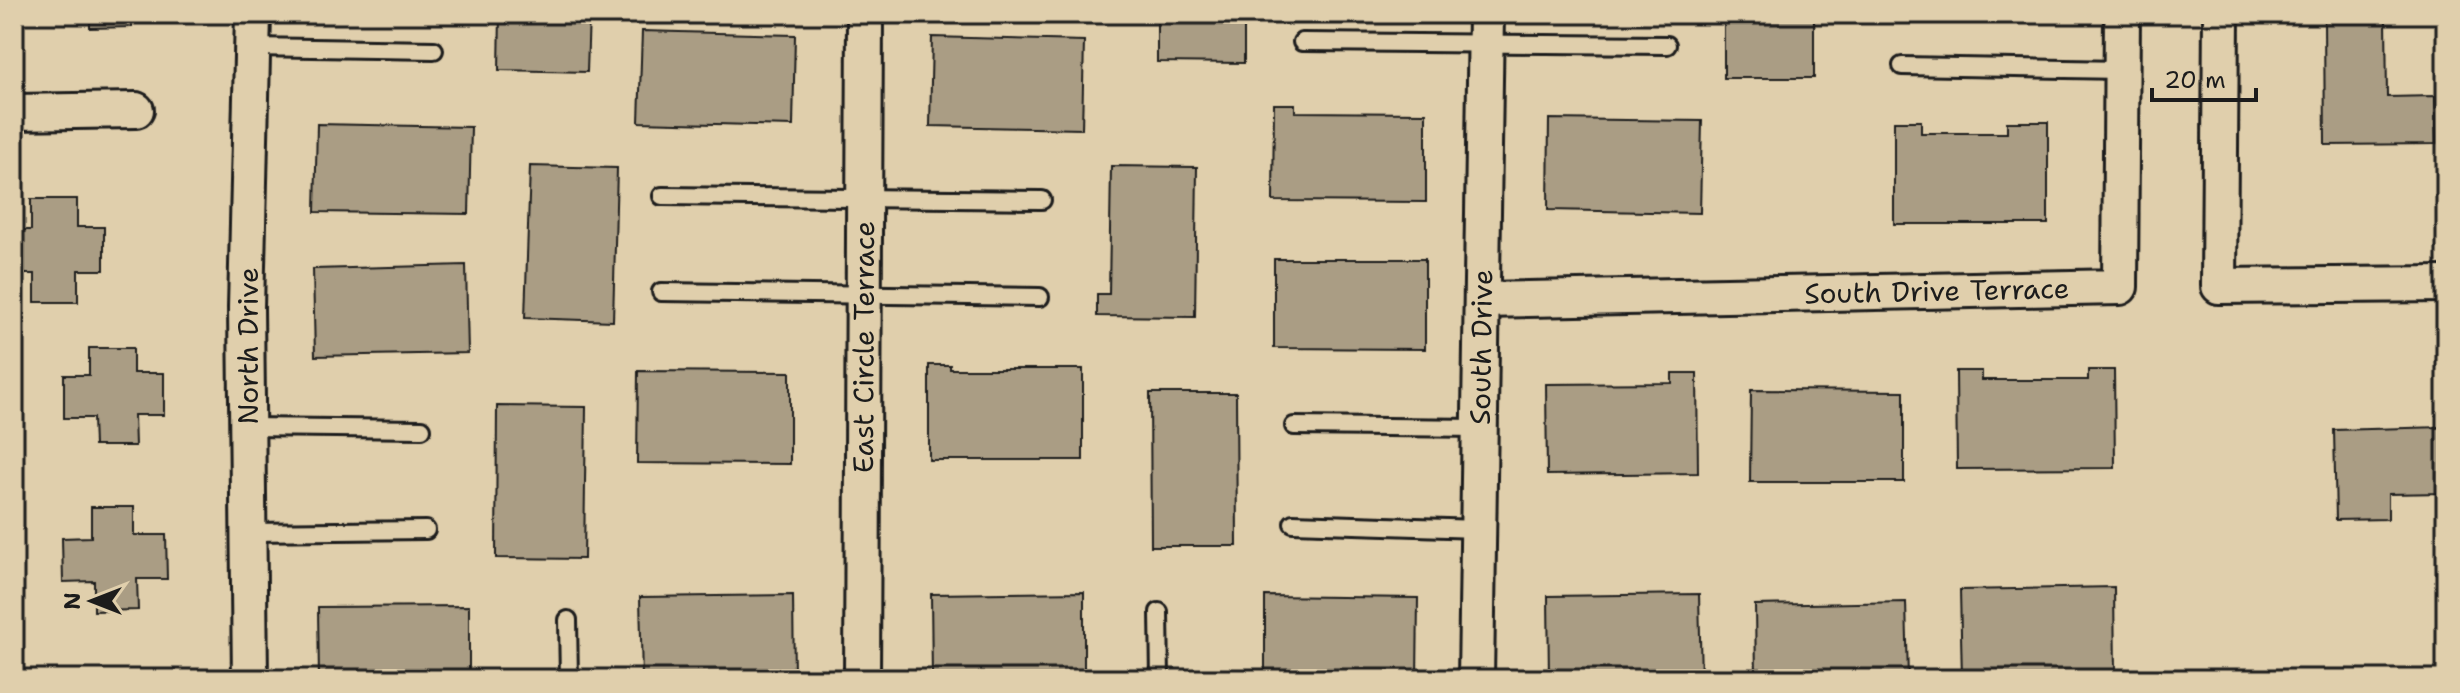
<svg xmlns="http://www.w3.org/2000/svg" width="2460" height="693" font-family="'Shantell Sans',sans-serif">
<rect width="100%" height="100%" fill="#e0cfac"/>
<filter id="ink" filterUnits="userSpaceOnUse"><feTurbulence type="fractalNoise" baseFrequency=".0125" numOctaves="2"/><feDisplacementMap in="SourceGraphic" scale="16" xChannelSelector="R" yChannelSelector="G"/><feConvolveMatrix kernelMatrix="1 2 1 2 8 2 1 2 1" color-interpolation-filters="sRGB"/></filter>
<g filter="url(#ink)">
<!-- building -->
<g fill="#aa9d84" stroke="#1c1c1c" stroke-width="2">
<polygon points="90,14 132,14 132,27 90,28"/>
<polygon points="500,14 589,14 587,72 499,70"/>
<polygon points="1157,14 1244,14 1244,63 1157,62"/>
<rect x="1724" y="14" width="90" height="64"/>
<polygon points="2386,20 2387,97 2435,96 2436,144 2325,145 2324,21"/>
<polygon points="642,31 795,35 793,126 639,122"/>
<polygon points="932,37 1084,41 1082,129 930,126"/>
<polygon points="1274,104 1295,104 1295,112 1426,113 1426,202 1273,201"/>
<polygon points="1549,119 1702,121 1700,213 1548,210"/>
<polygon points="1894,121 1921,121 1921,133 2007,133 2007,122 2048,122 2048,224 1894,224"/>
<polygon points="317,124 471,127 469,214 315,212"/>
<polygon points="530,166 617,168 613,321 525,318"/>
<polygon points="1111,166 1197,167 1195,317 1097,316 1097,294 1109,294"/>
<polygon points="31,199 77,199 77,227 104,227 104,270 78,270 78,302 35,302 35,274 14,274 14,230 31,230"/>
<polygon points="1274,259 1425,259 1425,349 1274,348"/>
<polygon points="466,265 468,353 315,356 313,269"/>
<polygon points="89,348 133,348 133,373 164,373 164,415 134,415 135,446 94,446 93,418 64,418 64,375 89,375"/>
<polygon points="929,365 950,365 950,369 1083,369 1083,460 929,460"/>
<polygon points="2088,370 2114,370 2115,468 1957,469 1956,371 1982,371 1982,380 2088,380"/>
<polygon points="638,371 790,372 790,464 637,463"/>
<polygon points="1672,373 1697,373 1698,473 1547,475 1546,384 1672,383"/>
<polygon points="1751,390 1904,391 1904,482 1750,482"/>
<polygon points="1150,393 1236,393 1237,546 1151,546"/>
<polygon points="497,406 586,407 584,559 496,558"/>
<polygon points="2443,427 2444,493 2388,494 2388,519 2336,520 2334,430"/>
<polygon points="91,507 134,507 134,535 166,535 167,579 137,579 138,610 94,611 94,581 63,582 62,538 91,537"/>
<polygon points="2114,587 2115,675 1962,678 1960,590"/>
<polygon points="1084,592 1084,679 932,679 931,594"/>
<polygon points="1699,594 1701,679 1549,679 1548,596"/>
<polygon points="793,595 794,679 642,679 640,597"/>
<polygon points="1265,596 1418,598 1417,679 1265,679"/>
<polygon points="1906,602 1908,679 1756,679 1755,605"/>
<polygon points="469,606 469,679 319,679 318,607"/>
</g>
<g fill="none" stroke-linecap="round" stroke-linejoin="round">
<defs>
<g id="lane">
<polyline points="1302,42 1667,45"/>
<polyline points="252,47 434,50"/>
<polyline points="1902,66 2122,70"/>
<polyline points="662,196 1042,200"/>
<polyline points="661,292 1040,297"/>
<polyline points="1294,426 1480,428"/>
<polyline points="248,427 422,429"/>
<polyline points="1293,523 1478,529"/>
<polyline points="249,532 426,530"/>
<polyline points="1159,612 1160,679"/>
<polyline points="568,620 569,679"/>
</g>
<g id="street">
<polyline points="2221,14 2219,286 2446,284"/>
<polyline points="14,112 136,110"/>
<path id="s1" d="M1483 300 2120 287 2122 14"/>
<polyline points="250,679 246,308 253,14"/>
<path id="s2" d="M862 679 865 14"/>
<path id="s3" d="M1476 679 1486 14"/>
</g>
</defs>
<!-- lane casing -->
<use href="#lane" stroke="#1c1c1c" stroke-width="22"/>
<!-- street casing -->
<use href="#street" stroke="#1c1c1c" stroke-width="40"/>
<!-- lane -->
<use href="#lane" stroke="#e0cfac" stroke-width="16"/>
<!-- street -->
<use href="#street" stroke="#e0cfac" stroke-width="34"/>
</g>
</g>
<g text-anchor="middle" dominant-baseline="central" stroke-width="6" stroke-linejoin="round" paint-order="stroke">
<!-- street labels -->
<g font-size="28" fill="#1c1c1c" stroke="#e0cfac">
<text stroke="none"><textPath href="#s1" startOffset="454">South Drive Terrace</textPath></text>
<text transform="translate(248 346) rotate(-90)">North Drive</text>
<text stroke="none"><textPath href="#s2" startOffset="332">East Circle Terrace</textPath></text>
<text stroke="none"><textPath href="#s3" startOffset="332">South Drive</textPath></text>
</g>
</g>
<!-- margin -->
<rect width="2460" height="693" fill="none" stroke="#e0cfac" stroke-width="48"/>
<rect x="24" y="24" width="2412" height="645" fill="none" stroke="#1c1c1c" stroke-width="3" filter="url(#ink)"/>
<!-- north arrow -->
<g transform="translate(92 601) rotate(270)" stroke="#e0cfac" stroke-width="6" paint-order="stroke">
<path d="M0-6L14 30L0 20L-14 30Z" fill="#1c1c1c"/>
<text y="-12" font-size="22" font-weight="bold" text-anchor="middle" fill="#1c1c1c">N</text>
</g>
<!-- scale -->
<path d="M2152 88v12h104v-12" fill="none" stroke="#1c1c1c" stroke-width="4"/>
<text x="2164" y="88" font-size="24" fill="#1c1c1c" stroke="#e0cfac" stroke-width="6" paint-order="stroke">20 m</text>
</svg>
